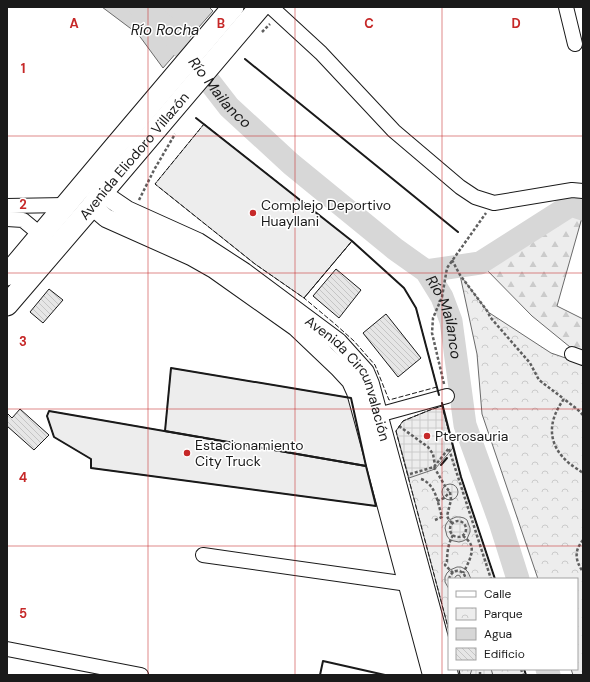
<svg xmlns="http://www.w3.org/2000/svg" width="590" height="682" font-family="'DM Sans',sans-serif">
<defs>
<pattern id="forest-firs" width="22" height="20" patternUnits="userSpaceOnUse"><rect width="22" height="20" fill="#ededed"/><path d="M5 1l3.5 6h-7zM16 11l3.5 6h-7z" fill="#cbcbcb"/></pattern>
<pattern id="park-crowns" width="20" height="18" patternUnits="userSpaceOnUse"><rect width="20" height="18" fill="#ededed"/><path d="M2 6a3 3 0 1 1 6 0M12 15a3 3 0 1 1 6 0" fill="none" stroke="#cbcbcb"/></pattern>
<pattern id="plaza-grid" width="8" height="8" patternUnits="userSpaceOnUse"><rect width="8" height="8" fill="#ededed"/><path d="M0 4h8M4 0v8" fill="none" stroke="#cbcbcb"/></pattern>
<pattern id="building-back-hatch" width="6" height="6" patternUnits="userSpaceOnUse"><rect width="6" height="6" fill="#e6e6e6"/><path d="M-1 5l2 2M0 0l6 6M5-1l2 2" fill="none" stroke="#c5c5c5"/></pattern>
</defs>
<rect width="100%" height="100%" fill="#fff"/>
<!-- forest -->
<polygon fill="url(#forest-firs)" stroke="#6a6a6a" points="571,205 583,209 583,214 557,306 583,319 583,351 570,347 532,316 480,263"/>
<!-- park -->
<g fill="url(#park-crowns)" stroke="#6a6a6a">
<polygon points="460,275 488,312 551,353 583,364 583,675 573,675 571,669 577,669 577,579 538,579 482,414 477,354"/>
<polygon points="442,406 461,477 495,579 449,579 449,631 396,431 403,421 430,410"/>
<polygon points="459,669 524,669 526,675 460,675"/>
</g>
<!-- pitch -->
<g fill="#ededed" stroke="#6a6a6a">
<polygon points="204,124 352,241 304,298 255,264 155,184"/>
<polygon points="171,368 351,398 376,506 91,468 91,459 54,437 47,416 49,411 165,431"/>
</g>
<!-- plaza -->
<g fill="url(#plaza-grid)" stroke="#6a6a6a">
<polygon points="442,406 453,448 435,469 409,478 396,431 403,421 430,410"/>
<circle cx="450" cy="492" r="8"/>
<polygon points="456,517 460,517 464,518 467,520 470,528 470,532 467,539 463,541 459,542 454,541 450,540 447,536 445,528 446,524 449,520"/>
<polygon points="457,567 461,567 465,569 468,572 471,579 461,579 460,576 458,575 456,576 454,579 449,579 449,589 445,582 445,577 447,573 450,570"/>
<polygon points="472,669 491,669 493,675 470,675"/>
</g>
<!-- water -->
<polygon fill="#d7d7d7" stroke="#6a6a6a" points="102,7 209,7 213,11 163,68 138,34"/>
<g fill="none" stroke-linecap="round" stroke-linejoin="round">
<!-- river -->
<g stroke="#d7d7d7" stroke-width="23">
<path id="s1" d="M140 7 146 10 171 32 229 107 291 164 395 249 426 271 442 297 451 321 465 425 500 522 518 579"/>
<polyline points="426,271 480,263 571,205 583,209"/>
<polyline points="547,669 549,675"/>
</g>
</g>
<!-- building -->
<g fill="url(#building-back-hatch)" stroke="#1a1a1a">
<polygon points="336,269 361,290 339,318 313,296"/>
<polygon points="49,289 63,300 43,323 30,312"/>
<polygon points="386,314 421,358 398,377 363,333"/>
<polygon points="20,409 49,435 34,450 7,426 7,413 12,418"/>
</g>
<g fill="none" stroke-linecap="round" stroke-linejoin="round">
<defs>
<g id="minor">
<polyline points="271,7 321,53 394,131 460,187 475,197 494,203 572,190 583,191"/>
<polyline points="566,7 575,44"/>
<polyline points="7,206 65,205"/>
<polyline points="7,219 23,220 41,235"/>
<polyline points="572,354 583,358"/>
<polyline points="369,419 378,415 447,396"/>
<polyline points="203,555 408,584"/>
<polyline points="7,649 141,675"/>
</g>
<g id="major">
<path id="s2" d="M102 193 127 210 198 242 244 272 338 342 365 372 370 384 449 675"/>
<polyline points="92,206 106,218 191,256 214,269 296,327 338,367 351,381 356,392 364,421 432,675"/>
</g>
<g id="highway">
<polyline points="7,275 112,150 233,7"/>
<path id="s3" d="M7 305 92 206 102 193 260 7"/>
</g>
</defs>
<!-- minor casing -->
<use href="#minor" stroke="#1a1a1a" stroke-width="16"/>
<!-- major casing -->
<use href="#major" stroke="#1a1a1a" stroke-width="20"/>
<!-- highway casing -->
<use href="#highway" stroke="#1a1a1a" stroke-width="23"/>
<!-- path -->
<g stroke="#5f5f5f" stroke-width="2.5" stroke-dasharray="3 2" stroke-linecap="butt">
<polyline points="262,32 270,24"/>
<polyline points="139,200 154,170 175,134"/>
<polyline points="452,260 460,275 488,312 490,317 530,363 539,380 564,399"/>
<polyline points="444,384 432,333 433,318 442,297 447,268 486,213"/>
<path d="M583 415 577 409 564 399C547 422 547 445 570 464 574 467 579 470 583 473"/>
<polyline points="399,426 428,447 433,454 435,465"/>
<polyline points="449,449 491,579"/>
<polyline points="434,467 445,486 450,492 451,500 447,516 449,520 452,523"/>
<polyline points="410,474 434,467 449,448"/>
<path d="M421 479C436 484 438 504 442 517L435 520"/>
<polyline points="437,501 444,498 450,492"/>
<circle cx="458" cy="529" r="8"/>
<path d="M453 535C448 544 447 553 447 562L445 565 453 573"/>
<path d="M463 536C466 538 470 542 471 545 474 553 467 566 463 573"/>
<path d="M583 540C574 551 575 560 583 572"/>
<path d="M449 579C452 568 463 568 466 579"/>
<polyline points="521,669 523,675"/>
<polyline points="480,675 480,669"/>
</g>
<!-- minor -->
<use href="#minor" stroke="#fff" stroke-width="14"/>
<!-- major -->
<use href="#major" stroke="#fff" stroke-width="18"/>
<!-- highway -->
<use href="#highway" stroke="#fff" stroke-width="21"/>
<!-- fence -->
<g stroke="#1a1a1a" stroke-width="1" stroke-dasharray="5 2" stroke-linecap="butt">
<polygon points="204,124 352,241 304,298 255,264 155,184"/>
<polygon points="352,241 404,288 416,308 437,387 389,400 375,365 354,341 335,324 304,298"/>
<polyline points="449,631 396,431 403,421 430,410 442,406 461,477 495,579"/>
<polyline points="459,669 460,675"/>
<polyline points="524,669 526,675"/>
</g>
<!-- wall -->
<g stroke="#1a1a1a" stroke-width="2">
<polyline points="245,59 458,232"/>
<polyline points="196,118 352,241 404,288 416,308 439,395"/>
<polygon points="171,368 351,398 366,466 165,431"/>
<polyline points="442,403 461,477 495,579"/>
<polygon points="49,411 366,466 376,506 91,468 91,459 54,437 47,416"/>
<polyline points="441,465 447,458"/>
<polyline points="524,669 526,675"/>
<polyline points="320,675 323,661 385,675"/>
</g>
</g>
<!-- grid -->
<path fill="none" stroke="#c62828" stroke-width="1" stroke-opacity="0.55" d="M148 7V675M295 7V675M442 7V675M7 136H583M7 273H583M7 409H583M7 546H583"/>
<!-- markers -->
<g fill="#c62828" stroke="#fff" stroke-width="1.5">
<circle cx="253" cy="213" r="4"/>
<circle cx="427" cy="436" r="4"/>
<circle cx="187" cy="453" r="4"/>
</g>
<g text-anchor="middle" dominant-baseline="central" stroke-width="3" stroke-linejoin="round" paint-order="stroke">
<!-- street labels -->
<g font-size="14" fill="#1a1a1a" stroke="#fff">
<text stroke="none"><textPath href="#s3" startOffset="196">Avenida Eliodoro Villazón</textPath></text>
<text stroke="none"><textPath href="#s2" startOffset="317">Avenida Circunvalación</textPath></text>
</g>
<!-- poi labels -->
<g font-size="14" fill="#1a1a1a" stroke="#fff" text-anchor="start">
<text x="261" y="205">Complejo Deportivo<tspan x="261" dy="16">Huayllani</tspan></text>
<text x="435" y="436">Pterosauria</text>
<text x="195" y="445">Estacionamiento<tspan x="195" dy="16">City Truck</tspan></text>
</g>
<!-- water labels -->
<g font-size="15" font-style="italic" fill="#1a1a1a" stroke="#fff">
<text x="165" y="30">Río Rocha</text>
<text stroke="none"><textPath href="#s1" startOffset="118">Río Mailanco</textPath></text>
<text stroke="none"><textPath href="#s1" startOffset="442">Río Mailanco</textPath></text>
</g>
</g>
<g font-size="13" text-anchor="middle" font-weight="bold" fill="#c62828" stroke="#fff" stroke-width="3" stroke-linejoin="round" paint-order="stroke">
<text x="74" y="28">A</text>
<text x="221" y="28">B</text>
<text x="369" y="28">C</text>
<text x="516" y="28">D</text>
<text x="23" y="73">1</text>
<text x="23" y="209">2</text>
<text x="23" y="346">3</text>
<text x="23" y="482">4</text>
<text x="23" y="618">5</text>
</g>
<!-- border -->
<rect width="590" height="682" fill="none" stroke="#1a1a1a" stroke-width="16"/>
<!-- legend -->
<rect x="448" y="578" width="130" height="92" fill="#ffffff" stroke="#a3a3a3"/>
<rect x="456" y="591" width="20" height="6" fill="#ffffff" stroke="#a3a3a3"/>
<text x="484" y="598" font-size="12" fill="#1a1a1a">Calle</text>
<rect x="456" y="608" width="20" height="12" fill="url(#park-crowns)" stroke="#a3a3a3"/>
<text x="484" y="618" font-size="12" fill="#1a1a1a">Parque</text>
<rect x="456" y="628" width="20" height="12" fill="#d7d7d7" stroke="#a3a3a3"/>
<text x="484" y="638" font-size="12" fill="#1a1a1a">Agua</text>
<rect x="456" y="648" width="20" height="12" fill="url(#building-back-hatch)" stroke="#a3a3a3"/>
<text x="484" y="658" font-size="12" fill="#1a1a1a">Edificio</text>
</svg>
